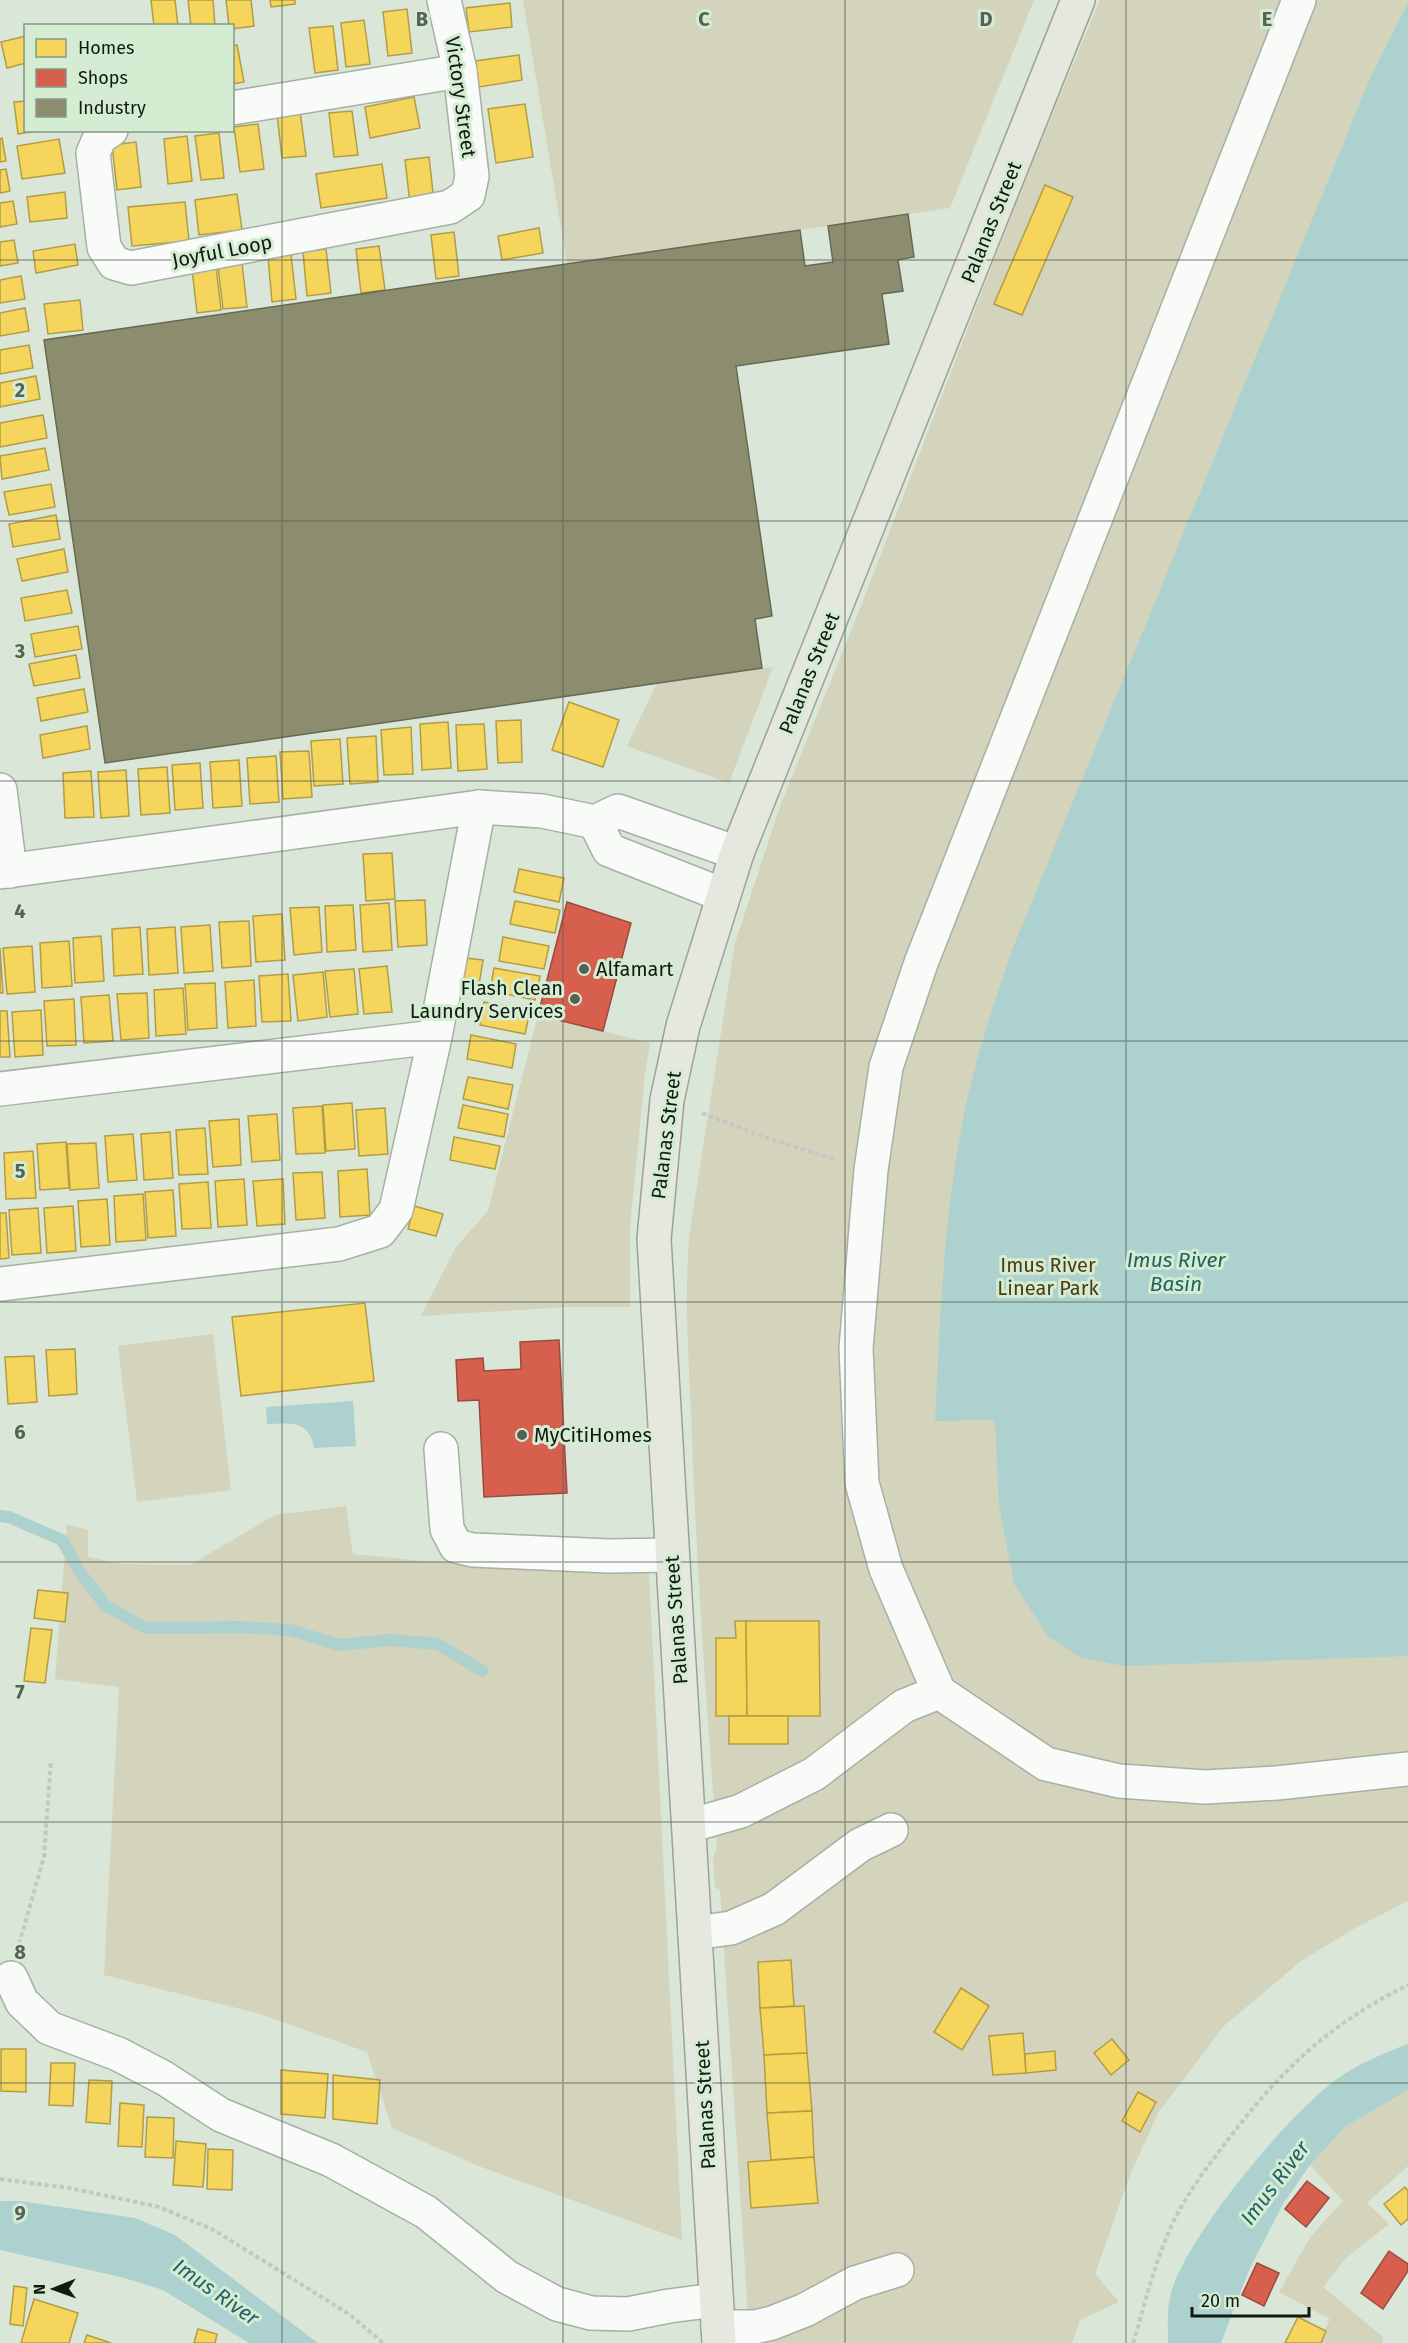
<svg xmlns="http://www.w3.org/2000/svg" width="1408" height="2343" font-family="'Fira Sans',sans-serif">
<rect width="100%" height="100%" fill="#d9e6d8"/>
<!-- green -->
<g fill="#d4d3bb">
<polygon points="523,0 1034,0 950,208 567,264"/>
<path d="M1100 0H1408V1901L1357 1927 1301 1961 1224 2026 1158 2113 1130 2175 1095 2274 1119 2302 1080 2320 1072 2343H750L720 1890 715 1887 713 1858 717 1846C707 1711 697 1576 692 1440 690 1371 683 1300 690 1231L735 943 782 801 854 624 1028 172Z"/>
<polygon points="773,667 729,783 627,746 657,683"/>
<polygon points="538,1015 650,1043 645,1073 630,1227 630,1307 567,1307 421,1316 456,1247 488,1211"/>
<polygon points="213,1334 231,1490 137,1502 118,1346"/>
<polygon points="346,1506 353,1554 423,1561 649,1573 682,2240 476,2165 392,2128 367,2052 257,2013 104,1975 119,1687 55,1679 67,1524 88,1530 88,1557 121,1564 190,1565 275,1515"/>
<polygon points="1408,2090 1408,2166 1367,2203 1389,2224 1346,2258 1323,2287 1383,2337 1382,2343 1318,2343 1330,2319 1279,2292 1311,2236 1343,2201 1310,2165 1346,2126"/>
</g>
<!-- water -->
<g fill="#acd1ce">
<path d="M1408 3V1656L1123 1666 1080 1657 1048 1636 1014 1584 999 1505 995 1420 935 1421C940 1324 943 1226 961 1130 972 1068 992 1010 1012 950L1372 74Z"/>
<path d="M353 1401 356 1446 314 1448C310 1420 291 1423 267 1424L266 1407Z"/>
<path d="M1408 2044V2090L1346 2126 1310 2165 1283 2204 1249 2270 1221 2343H1168C1168 2328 1167 2311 1170 2297 1181 2242 1297 2102 1346 2073 1365 2061 1387 2052 1408 2044Z"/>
<polygon points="0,2201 20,2201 135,2218 175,2235 318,2343 249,2343 163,2290 121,2277 0,2250"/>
</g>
<!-- homes -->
<g fill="#f6d55c" stroke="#b19d45" stroke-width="1.5">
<polygon points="151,0 175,0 178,26 154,26"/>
<polygon points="188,0 213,0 215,26 191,26"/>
<polygon points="226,0 251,0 254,26 232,29 232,26 229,26"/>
<polygon points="270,0 295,0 295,4 271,7"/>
<polygon points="510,3 512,27 469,32 466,8"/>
<polygon points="407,9 412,53 388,56 383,12"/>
<polygon points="364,20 370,64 346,67 341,23"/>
<polygon points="333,26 338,70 315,73 309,28"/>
<polygon points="26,36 26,63 7,68 1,42"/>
<polygon points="237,45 244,82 232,84 232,46"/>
<polygon points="519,55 522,80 479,87 475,61"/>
<polygon points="414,97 420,128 370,138 365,107"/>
<polygon points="26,101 26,130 44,130 18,134 14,102"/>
<polygon points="525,104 533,157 496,163 488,109"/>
<polygon points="300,111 306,156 282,158 277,114"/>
<polygon points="352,111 358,155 334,157 329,113"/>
<polygon points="258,124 264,169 240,172 234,127"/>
<polygon points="219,133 224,178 201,180 195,136"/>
<polygon points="187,136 192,181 168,184 164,139"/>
<polygon points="2,138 6,161 0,162 0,139"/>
<polygon points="59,139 65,173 22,179 17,146"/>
<polygon points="136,142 141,187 117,190 112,145"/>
<polygon points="429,157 434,201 410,204 405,160"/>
<polygon points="382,164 387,198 321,208 316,174"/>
<polygon points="6,169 10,191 0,193 0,170"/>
<polygon points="1045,185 1073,197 1022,315 994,304"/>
<polygon points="65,192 67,218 30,222 27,197"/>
<polygon points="237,194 242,230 199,235 195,200"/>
<polygon points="13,201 17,224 0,227 0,203"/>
<polygon points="185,202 189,241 132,246 128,207"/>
<polygon points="539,228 543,253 502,260 498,236"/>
<polygon points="454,232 459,276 436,279 431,235"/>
<polygon points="14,240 18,263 0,266 0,242"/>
<polygon points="75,244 78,265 36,273 33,251"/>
<polygon points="379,246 385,290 361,293 356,249"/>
<polygon points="326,249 331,293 307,296 303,252"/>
<polygon points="291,255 296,299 272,302 268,257"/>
<polygon points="242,263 247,307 223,309 218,266"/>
<polygon points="216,266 221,310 197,313 192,269"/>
<polygon points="21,276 25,299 0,303 0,280"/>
<polygon points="80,300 83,330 48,334 44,304"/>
<polygon points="25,308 29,331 0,336 0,313"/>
<polygon points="29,345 33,368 0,374 0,350"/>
<polygon points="36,376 40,399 0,407 0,383"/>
<polygon points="43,415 47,438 0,447 0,423"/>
<polygon points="45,448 49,470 2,479 0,456"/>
<polygon points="51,484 55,507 9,515 4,492"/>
<polygon points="56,515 60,539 13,547 9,524"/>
<polygon points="64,549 68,572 22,581 17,559"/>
<polygon points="67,590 72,613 25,621 21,598"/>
<polygon points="78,626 82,649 35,657 31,634"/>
<polygon points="76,655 80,678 34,686 29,664"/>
<polygon points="84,689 88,712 41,721 37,698"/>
<polygon points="569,702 619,720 603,767 552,750"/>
<polygon points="521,720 522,762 498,763 496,721"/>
<polygon points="448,722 451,768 422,770 420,724"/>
<polygon points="484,724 487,769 458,771 456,725"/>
<polygon points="87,726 90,749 43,758 40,735"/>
<polygon points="411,727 413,774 384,775 381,730"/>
<polygon points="376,736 378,782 350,784 347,738"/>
<polygon points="340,739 343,784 314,786 311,741"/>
<polygon points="309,751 312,797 283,799 280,752"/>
<polygon points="276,756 279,802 250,804 247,758"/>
<polygon points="239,760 242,806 213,808 210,762"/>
<polygon points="200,763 203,808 175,810 172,765"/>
<polygon points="167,767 170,813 141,815 138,769"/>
<polygon points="126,770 129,816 101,818 98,772"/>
<polygon points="91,771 94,817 65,818 63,773"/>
<polygon points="392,853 395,899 366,901 363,854"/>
<polygon points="519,869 564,878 559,902 514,892"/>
<polygon points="425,900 427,945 398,947 395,901"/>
<polygon points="515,901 560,910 555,933 510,924"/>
<polygon points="389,903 392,950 363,952 360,905"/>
<polygon points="353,905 356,950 327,952 325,906"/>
<polygon points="319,907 322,952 294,955 290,908"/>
<polygon points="282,914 285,960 256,962 253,916"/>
<polygon points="249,921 251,966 222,968 219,922"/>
<polygon points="210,925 213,971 184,973 181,927"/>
<polygon points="140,927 143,974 114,976 112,929"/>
<polygon points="175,927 178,973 149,975 147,929"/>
<polygon points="101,936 104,981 75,983 73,938"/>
<polygon points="503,937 549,946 544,969 499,961"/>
<polygon points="69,941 72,986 42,988 40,943"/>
<polygon points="32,946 35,992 7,994 3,948"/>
<polygon points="0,948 3,993 0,993"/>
<polygon points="465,958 483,960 478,991 461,988"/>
<polygon points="387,966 392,1012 364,1014 359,969"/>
<polygon points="494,968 540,976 535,1000 490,991"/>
<polygon points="354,969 358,1014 330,1017 325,971"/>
<polygon points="323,972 327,1017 298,1021 293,975"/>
<polygon points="288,974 291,1021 262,1022 259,976"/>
<polygon points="254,980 256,1026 228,1028 225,982"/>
<polygon points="215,983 217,1028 188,1030 185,984"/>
<polygon points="183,988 186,1034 156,1036 154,990"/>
<polygon points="147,993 149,1038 121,1040 117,994"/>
<polygon points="109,995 113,1041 84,1043 81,997"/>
<polygon points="74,999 76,1045 47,1046 44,1001"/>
<polygon points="484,1002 530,1011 525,1034 480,1025"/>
<polygon points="41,1010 43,1055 15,1057 12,1012"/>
<polygon points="0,1011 7,1011 10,1057 0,1057"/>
<polygon points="471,1035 516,1044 512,1068 467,1059"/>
<polygon points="468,1077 513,1085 508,1109 463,1099"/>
<polygon points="352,1103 355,1149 326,1151 323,1105"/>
<polygon points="463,1105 508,1114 504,1137 458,1128"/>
<polygon points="322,1106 325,1153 296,1154 293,1108"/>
<polygon points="385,1108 388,1154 359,1156 356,1110"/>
<polygon points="277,1114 280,1160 252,1162 248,1116"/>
<polygon points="239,1119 241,1165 213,1167 209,1121"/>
<polygon points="205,1128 208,1174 179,1175 176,1130"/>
<polygon points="170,1132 173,1178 144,1180 141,1134"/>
<polygon points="133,1134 137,1180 108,1182 105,1136"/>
<polygon points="454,1137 500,1146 495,1169 450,1160"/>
<polygon points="66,1142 69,1188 40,1190 37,1144"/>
<polygon points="96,1143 99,1188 70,1190 67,1144"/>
<polygon points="33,1151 36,1198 6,1199 4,1153"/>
<polygon points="367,1169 370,1215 340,1217 338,1171"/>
<polygon points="322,1172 325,1218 296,1220 293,1173"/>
<polygon points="244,1179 247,1225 218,1227 215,1181"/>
<polygon points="283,1179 285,1224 257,1226 253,1181"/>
<polygon points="208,1182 211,1228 182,1229 179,1184"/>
<polygon points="173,1190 176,1236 148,1238 145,1192"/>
<polygon points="143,1194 146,1240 116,1242 114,1196"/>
<polygon points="107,1199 110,1245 81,1247 78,1201"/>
<polygon points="73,1206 76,1251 47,1253 44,1208"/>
<polygon points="414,1206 443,1214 436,1236 408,1229"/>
<polygon points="38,1208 41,1253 12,1255 9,1210"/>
<polygon points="0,1213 6,1213 9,1258 0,1259"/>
<polygon points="365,1303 374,1381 241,1396 232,1317"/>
<polygon points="75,1349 77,1394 49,1396 46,1350"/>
<polygon points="34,1356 37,1402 8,1404 5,1357"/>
<polygon points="38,1590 68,1593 65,1622 34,1618"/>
<polygon points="735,1621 746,1621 747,1716 716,1716 716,1638 736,1638"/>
<polygon points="746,1621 819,1621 820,1716 747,1716"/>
<polygon points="31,1628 52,1630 45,1683 24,1681"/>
<rect x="729" y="1716" width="59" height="28"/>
<polygon points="791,1960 794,2006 760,2008 758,1962"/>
<polygon points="961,1988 989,2006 962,2050 934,2032"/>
<polygon points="804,2006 807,2053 764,2055 760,2008"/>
<polygon points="1023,2033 1026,2073 993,2075 989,2036"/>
<polygon points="1112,2039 1129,2060 1111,2075 1094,2053"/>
<polygon points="1,2049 26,2049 26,2092 1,2091"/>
<polygon points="1055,2051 1056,2070 1026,2073 1025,2054"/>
<polygon points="807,2053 812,2111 767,2113 764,2055"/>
<polygon points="51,2063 75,2063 73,2106 49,2105"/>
<polygon points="281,2070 328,2074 325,2118 281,2114"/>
<polygon points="333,2075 380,2080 377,2124 333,2119"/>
<polygon points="89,2080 112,2081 110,2124 86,2122"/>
<polygon points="1138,2092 1156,2102 1140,2132 1122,2121"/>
<polygon points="120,2103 144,2105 142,2147 118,2146"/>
<polygon points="812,2111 814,2157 771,2160 767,2113"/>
<polygon points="147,2117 174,2118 173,2158 145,2157"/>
<polygon points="176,2141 206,2144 203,2187 173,2185"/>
<polygon points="208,2149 233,2150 232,2190 207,2189"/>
<polygon points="814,2157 818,2203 751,2208 748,2162"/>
<polygon points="1405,2187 1408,2191 1408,2219 1401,2225 1384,2204"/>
<polygon points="14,2286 27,2288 23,2326 10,2324"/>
<polygon points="34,2299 78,2313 69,2343 21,2343"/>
<polygon points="1298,2317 1326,2331 1321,2343 1285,2343"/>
<polygon points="198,2329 217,2334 215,2343 194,2343"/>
<polygon points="87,2335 111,2343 84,2343"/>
</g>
<!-- shops -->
<g fill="#d6604d" stroke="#9b4b3b" stroke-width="1.5">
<polygon points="567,902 631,923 603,1031 538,1015"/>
<polygon points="559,1340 567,1493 484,1497 479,1400 458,1401 456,1360 483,1358 484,1371 521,1369 520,1342"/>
<polygon points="1307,2181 1329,2198 1306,2227 1285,2209"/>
<polygon points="1389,2251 1408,2264 1408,2271 1383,2309 1361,2293"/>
<polygon points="1257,2263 1279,2273 1264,2306 1242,2295"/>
</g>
<!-- industry -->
<polygon fill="#8c8c6e" stroke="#676a52" stroke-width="1.5" points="908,214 914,257 898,260 903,291 882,294 889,344 736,366 772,616 755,619 762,668 105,763 44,340 800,230 805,266 833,262 828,226"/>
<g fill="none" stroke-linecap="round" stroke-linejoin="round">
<!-- stream -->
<polyline stroke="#acd1ce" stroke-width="12" points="0,1516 9,1517 62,1540 81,1574 106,1606 146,1628 241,1627 290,1630 339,1645 389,1640 438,1644 482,1671"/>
<defs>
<g id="minor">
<polyline points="232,108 460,71"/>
<polyline points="111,130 100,137 93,153 104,247 114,263 131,268 450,207 468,195 472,176 460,71 444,0"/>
<polyline points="0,790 10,871"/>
<polyline points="595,822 609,850 723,895"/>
<polyline points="0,872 479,807 542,811 595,822 618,811 737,853"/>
<polyline points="0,1089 435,1037"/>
<polyline points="0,1284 339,1244 380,1231 396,1210 435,1037 479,807"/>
<polyline points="441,1449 447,1529 456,1546 473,1550 609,1556 672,1555"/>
<polyline points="939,1692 886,1569 862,1483 856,1348 871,1170 886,1067 921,963 1299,0"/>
<polyline points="689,1826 741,1811 814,1774 904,1706 939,1692 1046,1764 1119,1781 1205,1787 1277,1783 1408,1769"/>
<polyline points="695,1933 731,1928 774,1909 860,1845 891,1830"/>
<polyline points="11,1978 22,2002 49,2028 118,2054 164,2078 221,2115 331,2160 426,2212 507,2277 557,2304 591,2313 628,2314 669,2306 716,2300"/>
<polyline points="718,2327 755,2327 772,2323 805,2310 855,2283 897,2270"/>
</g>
<polyline id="major" points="719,2343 654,1239 667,1100 683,1026 737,853 1078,0"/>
</defs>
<!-- minor casing -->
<use href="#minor" stroke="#a6b0a5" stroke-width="36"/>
<!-- major casing -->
<use href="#major" stroke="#9ca393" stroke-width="36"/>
<!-- path -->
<g stroke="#c3c8c3" stroke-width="4" stroke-dasharray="4.5 3" stroke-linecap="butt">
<polyline points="702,1113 764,1137 836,1160"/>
<polyline points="19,1944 44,1857 51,1760"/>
<polyline points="0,2179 70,2188 159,2207 212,2229 349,2314 383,2343"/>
<path d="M1133 2343C1144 2308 1153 2268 1168 2234 1180 2204 1201 2175 1221 2149 1276 2075 1325 2026 1408 1985"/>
</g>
<!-- minor -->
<use href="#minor" stroke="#f9fbf9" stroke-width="33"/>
<!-- major -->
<use href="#major" stroke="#e4e8df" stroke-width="33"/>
</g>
<!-- grid -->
<path fill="none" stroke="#576156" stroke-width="1.5" stroke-opacity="0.55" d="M282 0V2343M563 0V2343M845 0V2343M1126 0V2343M0 260H1408M0 521H1408M0 781H1408M0 1041H1408M0 1302H1408M0 1562H1408M0 1822H1408M0 2083H1408"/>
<!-- markers -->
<g fill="#576156" stroke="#d4ecd2" stroke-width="2">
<circle cx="584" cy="969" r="6"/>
<circle cx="575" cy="999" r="6"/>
<circle cx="522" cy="1435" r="6"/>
</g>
<g text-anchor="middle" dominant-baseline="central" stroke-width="6" stroke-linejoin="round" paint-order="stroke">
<!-- street labels -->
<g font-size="20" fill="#111910" stroke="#d4ecd2">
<text transform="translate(461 97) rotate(82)">Victory Street</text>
<text transform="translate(991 222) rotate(-68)">Palanas Street</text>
<text transform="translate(222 251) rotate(-11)">Joyful Loop</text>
<text transform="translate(809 673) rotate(-68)">Palanas Street</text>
<text transform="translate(666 1135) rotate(-83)">Palanas Street</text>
<text transform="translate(676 1620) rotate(-94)">Palanas Street</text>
<text transform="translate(705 2105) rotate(-93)">Palanas Street</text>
</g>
<!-- poi labels -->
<g font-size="20" fill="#111910" stroke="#d4ecd2" text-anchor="start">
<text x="596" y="969">Alfamart</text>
<text x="563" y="988" text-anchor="end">Flash Clean<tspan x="563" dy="23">Laundry Services</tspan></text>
<text x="534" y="1435">MyCitiHomes</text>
</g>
<!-- park labels -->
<g font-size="20" fill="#4c3b10" stroke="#d4ecd2">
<text x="1048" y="1265">Imus River<tspan x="1048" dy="23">Linear Park</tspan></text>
</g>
<!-- water labels -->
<g font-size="21" font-style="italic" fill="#236264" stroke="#d4ecd2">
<text x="1176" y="1260">Imus River<tspan x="1176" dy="24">Basin</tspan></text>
<text transform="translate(1275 2183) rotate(-53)">Imus River</text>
<text transform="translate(216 2292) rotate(35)">Imus River</text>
</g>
</g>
<g font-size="20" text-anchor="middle" font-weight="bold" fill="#576156" stroke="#d4ecd2" stroke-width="6" stroke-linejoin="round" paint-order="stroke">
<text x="422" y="26">B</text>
<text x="704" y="26">C</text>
<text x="986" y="26">D</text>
<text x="1267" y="26">E</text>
<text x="20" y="397">2</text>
<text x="20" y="658">3</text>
<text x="20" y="918">4</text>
<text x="20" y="1178">5</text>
<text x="20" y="1439">6</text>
<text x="20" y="1699">7</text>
<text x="20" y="1959">8</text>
<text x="20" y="2220">9</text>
</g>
<!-- legend -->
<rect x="24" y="24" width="210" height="108" fill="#d4ecd2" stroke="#869884" stroke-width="1.5"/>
<rect x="36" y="39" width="30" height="18" fill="#f6d55c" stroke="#869884" stroke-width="1.5"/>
<text x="78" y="54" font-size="18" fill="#111910">Homes</text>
<rect x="36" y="69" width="30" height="18" fill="#d6604d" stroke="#869884" stroke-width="1.5"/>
<text x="78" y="84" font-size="18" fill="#111910">Shops</text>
<rect x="36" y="99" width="30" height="18" fill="#8c8c6e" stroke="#869884" stroke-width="1.5"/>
<text x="78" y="114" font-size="18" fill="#111910">Industry</text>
<!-- north arrow -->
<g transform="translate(54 2289) rotate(269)" stroke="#d4ecd2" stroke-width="4.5" paint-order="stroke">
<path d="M0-4.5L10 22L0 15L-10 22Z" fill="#111910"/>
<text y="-9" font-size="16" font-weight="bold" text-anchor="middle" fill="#111910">N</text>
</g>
<!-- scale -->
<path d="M1192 2307v9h117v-9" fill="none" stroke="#111910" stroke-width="3"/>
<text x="1201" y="2307" font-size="18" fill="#111910" stroke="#d4ecd2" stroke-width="4.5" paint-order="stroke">20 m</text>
</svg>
